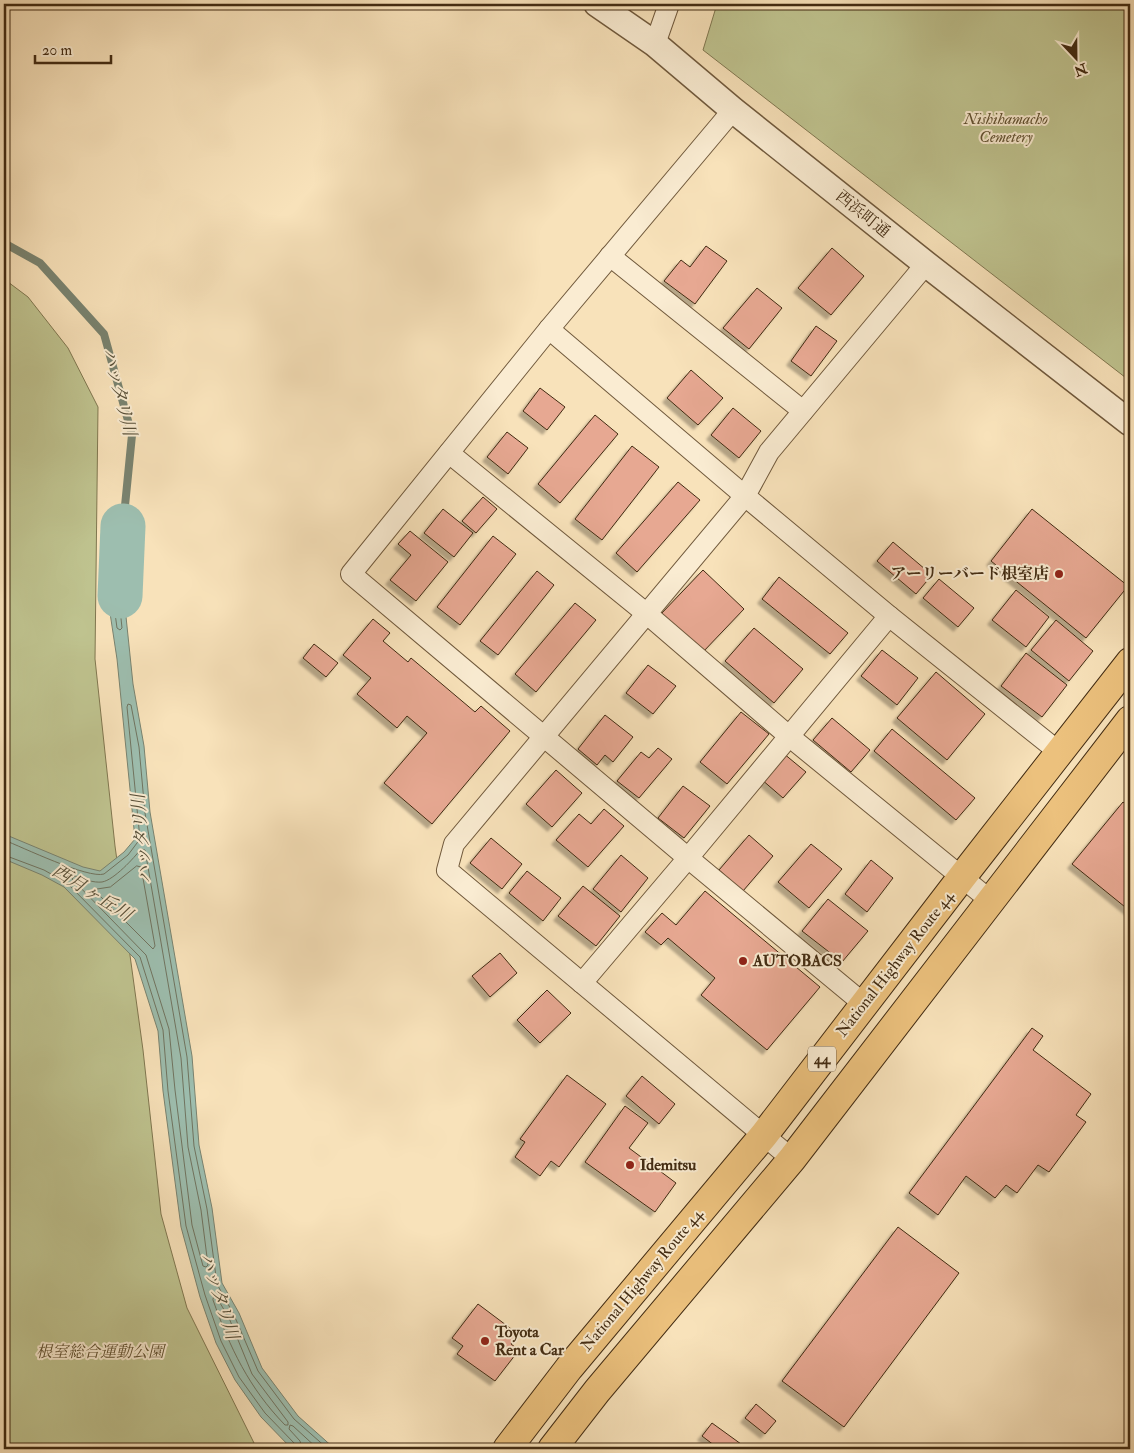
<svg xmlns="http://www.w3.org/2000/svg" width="1134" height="1453" font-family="'IM FELL Double Pica','Noto Serif JP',serif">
<defs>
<filter id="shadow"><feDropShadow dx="-4.5" dy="4.5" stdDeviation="1" flood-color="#0004"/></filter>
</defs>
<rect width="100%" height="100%" fill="#f8e2ba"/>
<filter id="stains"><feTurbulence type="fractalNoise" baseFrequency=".004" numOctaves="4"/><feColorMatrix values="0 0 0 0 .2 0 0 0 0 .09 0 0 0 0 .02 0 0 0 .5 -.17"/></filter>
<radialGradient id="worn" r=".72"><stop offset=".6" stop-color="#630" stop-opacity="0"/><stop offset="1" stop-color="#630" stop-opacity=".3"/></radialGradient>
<!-- green -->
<g fill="#bfc38f" stroke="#807750">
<polygon points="717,4 1130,4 1130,381 703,50"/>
<polygon points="4,279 28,297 68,348 98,407 95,659 115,846 143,1050 161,1214 187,1308 257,1449 4,1449"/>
</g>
<!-- water -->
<polygon fill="#9dbeaf" stroke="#798370" points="118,534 130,538 125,607 133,684 144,746 150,812 192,1056 199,1145 212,1208 222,1283 239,1313 262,1368 298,1416 335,1449 292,1449 261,1417 235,1380 216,1343 200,1297 181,1227 163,1091 158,1031 135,959 64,887 42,875 4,859 4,834 83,867 100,871 124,852 135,839 117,659 110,613"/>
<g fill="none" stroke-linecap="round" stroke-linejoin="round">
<!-- shore -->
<g stroke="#707460" stroke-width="1">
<polygon points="116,607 120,609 122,628 120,630 117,628 115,613"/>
<path d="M4 840C22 847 88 879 104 874L128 855 140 839 127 707 128 704 131 705 139 747 145 813 187 1057 194 1146 207 1209 217 1284 234 1315 258 1371 294 1419 328 1449"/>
<path d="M141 849 145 850 181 1058 188 1147 201 1210 208 1265 206 1267 203 1266 192 1225 175 1090 169 1029 146 955 72 879 75 876C82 879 94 883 102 882 114 880 134 858 141 849Z"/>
<polyline points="4,855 44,870 67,883 140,957 163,1030 168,1091 186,1226 205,1295 221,1341 239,1377 265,1413 295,1444 296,1449"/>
<polygon points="137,866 141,867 155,946 153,949 96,892 97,889 110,887"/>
<path d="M214 1297 217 1298 229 1318 252 1374 288 1422V1425H285C249 1388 230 1348 213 1300Z"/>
<polyline points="302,1449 300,1441 289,1429 290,1425 293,1426 318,1449"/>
</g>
<!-- stream -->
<polyline stroke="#798370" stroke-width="8" points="4,243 40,263 104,334 132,435 123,526"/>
<!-- river -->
<polyline stroke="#9dbeaf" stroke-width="45" points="120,596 123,526"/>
</g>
<!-- building -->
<g fill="#e7a892" stroke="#422b12" filter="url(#shadow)">
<polygon points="706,246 727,261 695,304 664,281 681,260 690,267"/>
<polygon points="832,248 864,276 831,315 798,288"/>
<polygon points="757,288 782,308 749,349 723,328"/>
<polygon points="816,326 837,341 811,376 791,361"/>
<polygon points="691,370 723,398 698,425 667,398"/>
<polygon points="540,388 565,407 547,430 523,411"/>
<polygon points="733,408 761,431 739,458 711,435"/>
<polygon points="595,415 618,434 560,503 538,484"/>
<polygon points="507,432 528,448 508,474 487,457"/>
<polygon points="632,446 659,467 602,540 575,519"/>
<polygon points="678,482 700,500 637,572 616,553"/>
<polygon points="483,497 497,509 476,533 462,521"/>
<polygon points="443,509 473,533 454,557 424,533"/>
<polygon points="1032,509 1128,586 1086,638 991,561"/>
<polygon points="410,531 448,562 416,601 390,580 411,555 398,544"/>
<polygon points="493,536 516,554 460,625 437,607"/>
<polygon points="893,542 932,575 916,594 877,561"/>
<polygon points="703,570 744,609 702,653 661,614"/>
<polygon points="537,571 554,585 498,655 480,641"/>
<polygon points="779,577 848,633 830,654 762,599"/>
<polygon points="939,579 974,608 958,627 923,598"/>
<polygon points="1016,590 1049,617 1026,647 992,620"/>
<polygon points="575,603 596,620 536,692 515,674"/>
<polygon points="373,619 390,633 383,641 408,662 411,658 475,712 481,706 510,731 432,824 384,783 427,733 407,716 397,728 357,694 371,678 343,655"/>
<polygon points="1056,620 1093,651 1069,681 1031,650"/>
<polygon points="754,628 803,669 774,703 725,661"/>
<polygon points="314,644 338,663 326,677 303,658"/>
<polygon points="882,650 918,678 897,705 861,676"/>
<polygon points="1026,653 1067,685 1042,717 1001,686"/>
<polygon points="648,665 676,686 653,714 626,693"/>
<polygon points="936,672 985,714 947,760 897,718"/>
<polygon points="741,712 769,734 727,784 700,762"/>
<polygon points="605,715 633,737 613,762 605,755 597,765 578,749"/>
<polygon points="832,718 870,750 851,772 813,740"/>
<polygon points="892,729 975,798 956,820 874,751"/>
<polygon points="658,748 672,759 639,798 617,781 641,752 649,758"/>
<polygon points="783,753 806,772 783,798 761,779"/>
<polygon points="556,770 582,793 552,827 526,804"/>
<polygon points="683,786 710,806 684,838 658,818"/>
<polygon points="1123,802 1130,808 1130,911 1072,864"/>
<polygon points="604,809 624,826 588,867 556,840 579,814 591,824"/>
<polygon points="749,835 773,856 743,891 719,870"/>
<polygon points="491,838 522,864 502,889 470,863"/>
<polygon points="811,844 842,869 809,908 778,882"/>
<polygon points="621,855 648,878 621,912 593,889"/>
<polygon points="871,860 893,878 867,912 845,894"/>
<polygon points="527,871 561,898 543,921 509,893"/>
<polygon points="583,886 620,916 596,946 558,916"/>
<polygon points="705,891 820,987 767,1050 701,995 715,978 668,938 661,945 645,932 662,913 676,925"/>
<polygon points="828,899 868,931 842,962 802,931"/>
<polygon points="500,953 517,973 490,997 472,976"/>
<polygon points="547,990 571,1013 540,1043 517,1020"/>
<polygon points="1032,1028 1043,1036 1033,1050 1091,1094 1076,1115 1086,1122 1049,1172 1038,1165 1017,1193 1006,1185 995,1198 966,1176 938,1215 909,1193"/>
<polygon points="567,1075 606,1104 559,1167 551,1161 540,1176 515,1157 525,1142 520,1139"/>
<polygon points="642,1076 675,1104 659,1124 626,1096"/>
<polygon points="625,1106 648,1123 629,1148 676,1183 655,1212 585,1162"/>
<polygon points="898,1227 959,1273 844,1427 782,1381"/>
<polygon points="478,1304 518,1334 511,1344 519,1350 495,1381 457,1354 463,1346 452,1338"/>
<polygon points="756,1404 776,1421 765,1434 745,1418"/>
<polygon points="712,1423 741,1444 737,1449 719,1449 702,1436"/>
</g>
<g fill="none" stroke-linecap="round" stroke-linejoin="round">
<defs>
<g id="minor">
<polyline points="655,44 669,4"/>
<polyline points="733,110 549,329 351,574 688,858 864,1004"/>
<polyline points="610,256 803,411"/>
<polyline points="549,329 745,496 889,616 1059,752"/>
<polyline points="449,453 647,614 790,737 991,901"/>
<polyline points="582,983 688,858 889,616"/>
<polyline points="792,1159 447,870 454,844 745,496 769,452 926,264"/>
</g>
<polyline id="tertiary" points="597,4 655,44 733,110 926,264 1130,423"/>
<g id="trunk">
<polyline points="507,1449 569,1368 764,1135 962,877 1130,662"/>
<polyline points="552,1449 597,1391 792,1159 1130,720"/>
</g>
</defs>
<!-- minor casing -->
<use href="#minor" stroke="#70593c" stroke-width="22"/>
<!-- tertiary casing -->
<use href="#tertiary" stroke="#70593c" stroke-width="28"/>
<!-- trunk casing -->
<use href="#trunk" stroke="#422b12" stroke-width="30"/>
<!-- minor -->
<use href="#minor" stroke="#faecd2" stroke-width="20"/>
<!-- tertiary -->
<use href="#tertiary" stroke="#faecd2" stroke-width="25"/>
<!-- trunk -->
<use href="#trunk" stroke="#ecc17d" stroke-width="28"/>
</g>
<!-- markers -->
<g fill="#8f2418" stroke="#faecd2" stroke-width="2">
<circle cx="1059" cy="574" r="5"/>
<circle cx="743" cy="961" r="5"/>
<circle cx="630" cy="1165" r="5"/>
<circle cx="485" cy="1341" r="5"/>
</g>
<g text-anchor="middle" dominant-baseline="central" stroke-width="4" stroke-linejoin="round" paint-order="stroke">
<!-- shield labels -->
<rect fill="#faecd2" stroke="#79654c" stroke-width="1" x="808" y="1046.5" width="28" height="25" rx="4"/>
<g font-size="15" font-weight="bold" fill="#422b12">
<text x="822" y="1059">44</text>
</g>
<!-- park labels -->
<g font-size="16" font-style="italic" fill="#615131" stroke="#faecd2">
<text x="1006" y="119">Nishihamacho<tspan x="1006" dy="18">Cemetery</tspan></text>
<text x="100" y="1352">根室総合運動公園</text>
</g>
<!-- street labels -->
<g font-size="16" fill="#422b12" stroke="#faecd2">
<text transform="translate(863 214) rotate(39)">西浜町通</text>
<text transform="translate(895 964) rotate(-52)">National Highway Route 44</text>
<text transform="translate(642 1280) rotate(-50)">National Highway Route 44</text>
</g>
<!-- poi labels -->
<g font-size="16" font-weight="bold" fill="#422b12" stroke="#faecd2" text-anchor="start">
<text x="1049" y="574" text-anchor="end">アーリーバード根室店</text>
<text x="753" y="961">AUTOBACS</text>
<text x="640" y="1165">Idemitsu</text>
<text x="495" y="1332">Toyota<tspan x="495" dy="18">Rent a Car</tspan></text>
</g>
<!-- water labels -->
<g font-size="18" font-style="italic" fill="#595039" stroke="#faecd2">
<text transform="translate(119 392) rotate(76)">ハッタリ川</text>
<text transform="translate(142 839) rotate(-95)">ハッタリ川</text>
<text transform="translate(92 893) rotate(32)">西月ヶ丘川</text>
<text transform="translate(219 1296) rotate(72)">ハッタリ川</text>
</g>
</g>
<!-- margin -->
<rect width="1134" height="1453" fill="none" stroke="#f8e2ba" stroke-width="20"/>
<rect x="5" y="5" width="1124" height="1443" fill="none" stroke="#422b12" stroke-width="2.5"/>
<rect x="10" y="10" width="1114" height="1433" fill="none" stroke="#422b12"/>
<!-- north arrow -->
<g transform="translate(1076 58) rotate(158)" stroke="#faecd2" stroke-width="4" paint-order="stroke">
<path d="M0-4L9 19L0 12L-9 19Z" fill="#422b12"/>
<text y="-8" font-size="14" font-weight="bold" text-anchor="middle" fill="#422b12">N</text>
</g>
<!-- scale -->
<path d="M35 55v8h76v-8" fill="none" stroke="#422b12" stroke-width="2.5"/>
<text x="42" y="55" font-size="15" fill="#422b12" stroke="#faecd2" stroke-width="4" paint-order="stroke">20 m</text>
<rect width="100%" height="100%" filter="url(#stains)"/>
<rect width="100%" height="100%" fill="url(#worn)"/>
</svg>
